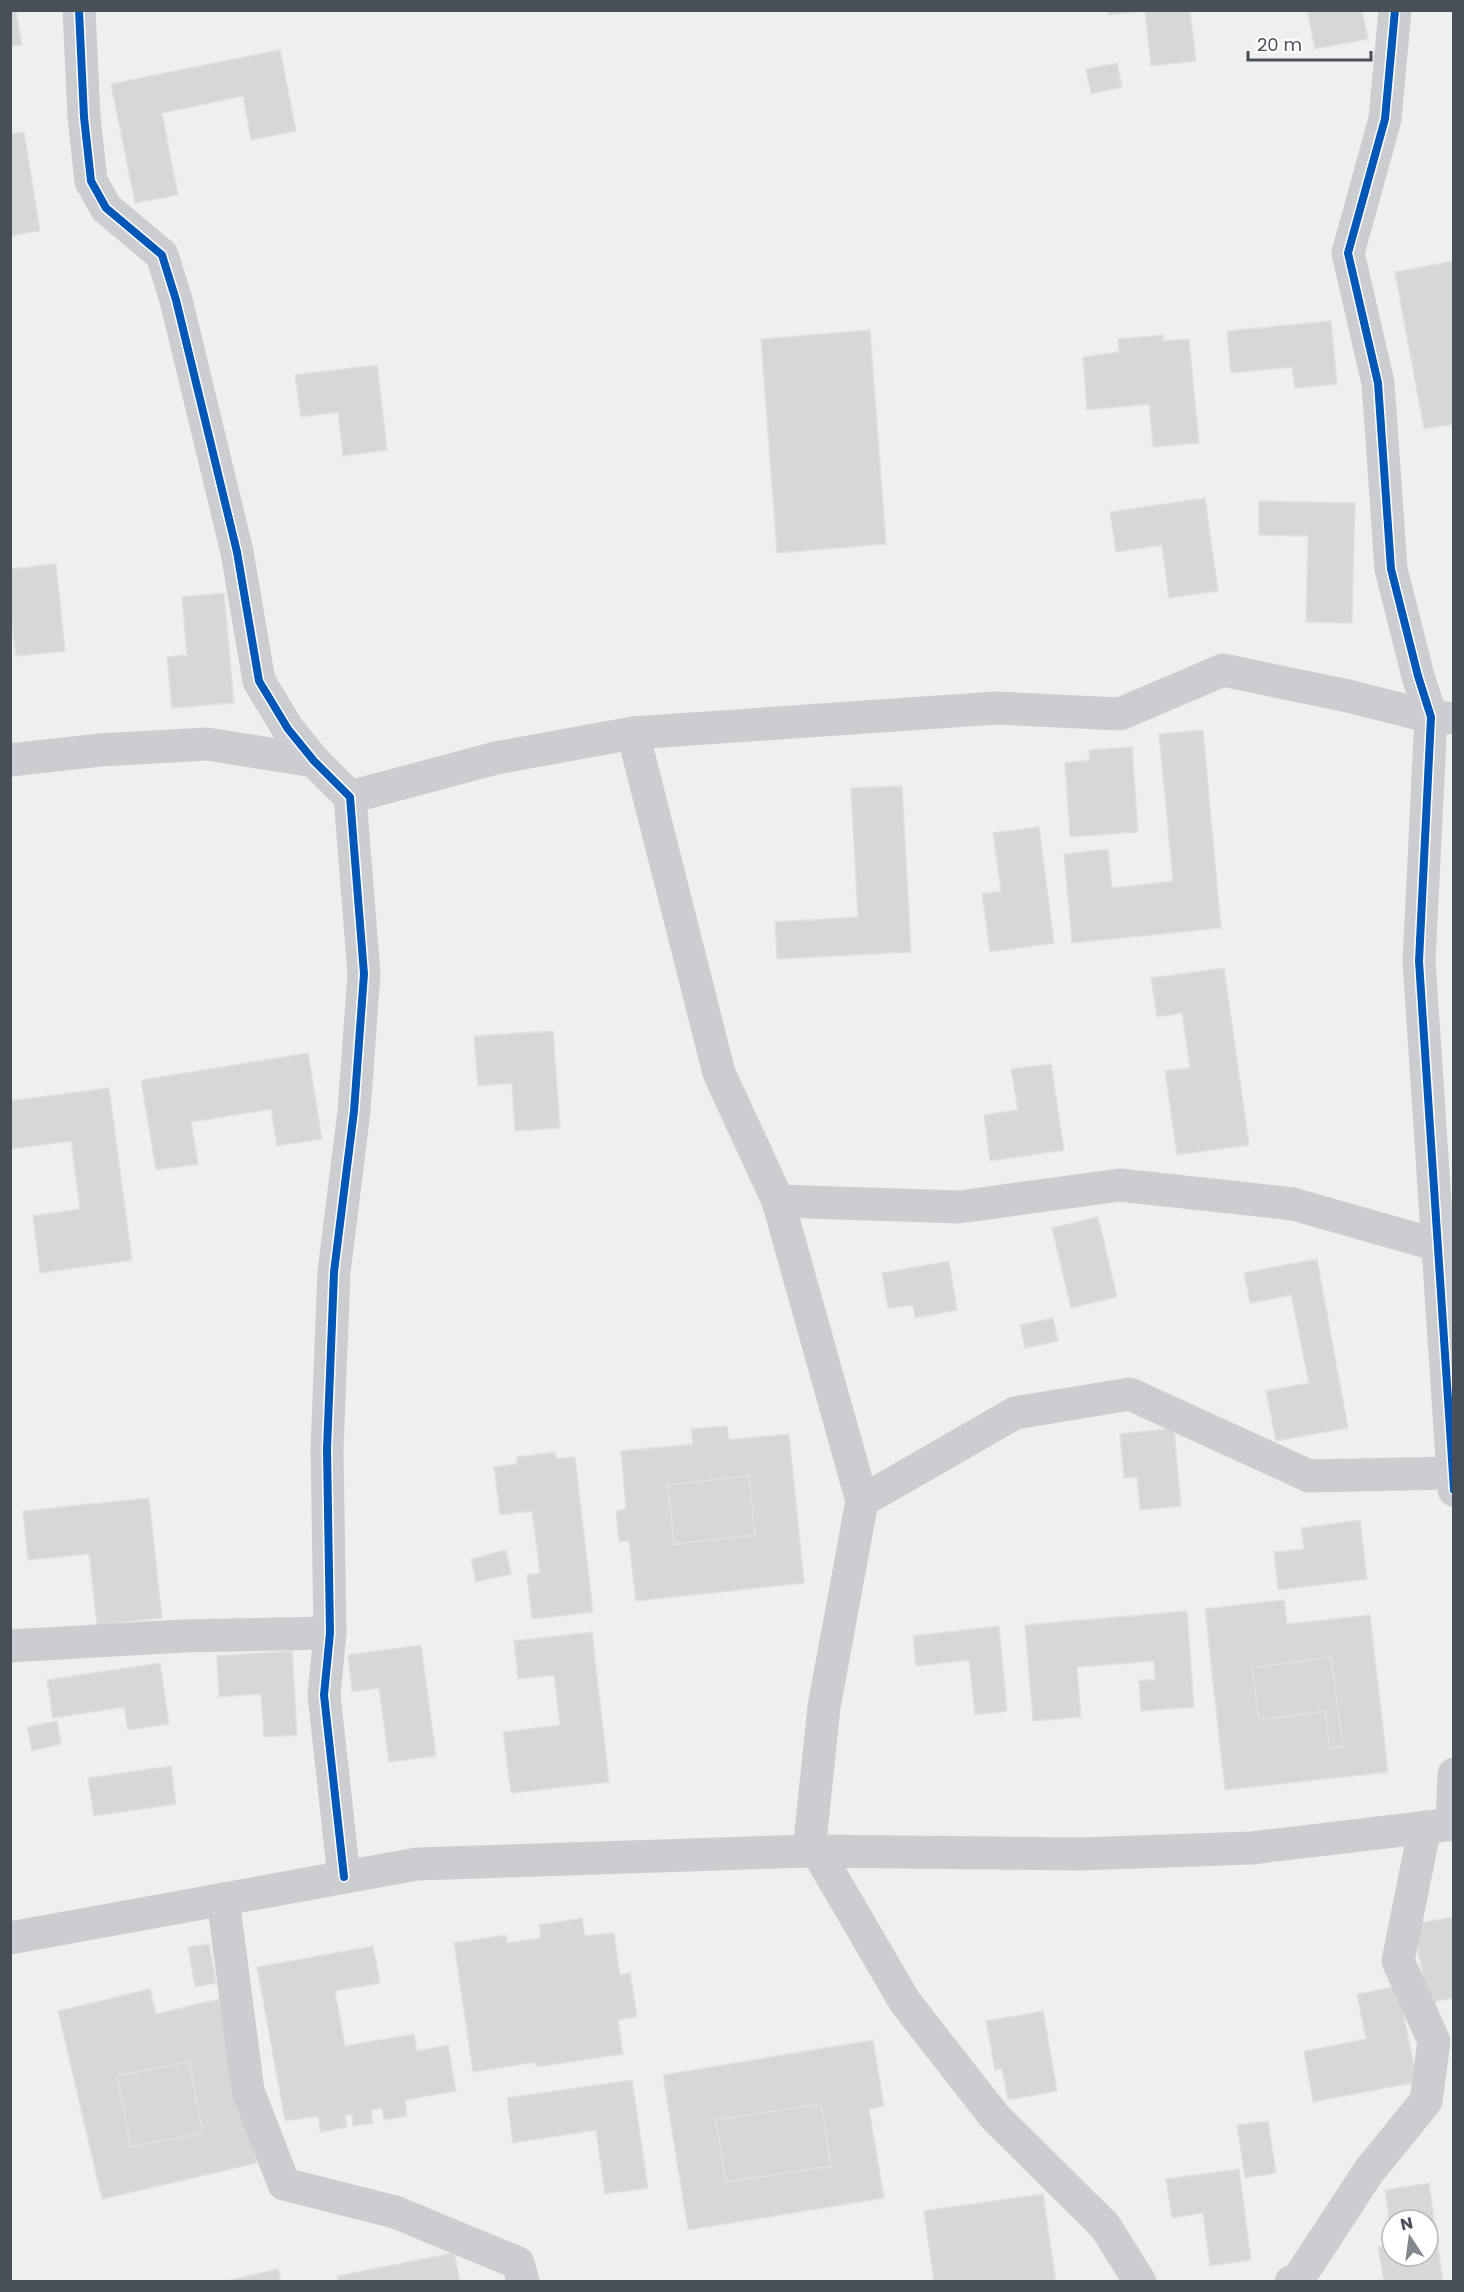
<svg xmlns="http://www.w3.org/2000/svg" width="1464" height="2292" font-family="Poppins,sans-serif">
<rect width="100%" height="100%" fill="#efefef"/>
<!-- building -->
<g fill="#d7d7d9" stroke="#e1e1e2" stroke-width="1.5" fill-rule="evenodd">
<polygon points="10,10 16,10 22,45 10,47"/>
<polygon points="1108,10 1190,10 1196,61 1151,66 1145,11 1108,15"/>
<polygon points="1307,10 1362,10 1368,39 1315,49"/>
<polygon points="280,50 296,131 251,140 243,96 162,113 178,195 135,203 111,84"/>
<polygon points="1117,63 1122,87 1091,94 1086,69"/>
<polygon points="24,132 40,231 10,236 10,134"/>
<polygon points="1454,261 1454,424 1424,429 1395,272"/>
<polygon points="1331,321 1337,384 1295,388 1292,367 1231,373 1227,331"/>
<polygon points="870,330 886,544 777,553 761,339"/>
<polygon points="1163,335 1163,341 1189,339 1199,443 1153,447 1149,404 1087,410 1083,357 1119,352 1118,339"/>
<polygon points="377,365 387,450 343,456 338,412 301,417 295,375"/>
<polygon points="1205,498 1218,591 1169,598 1162,545 1116,552 1110,512"/>
<polygon points="1259,501 1355,503 1352,623 1306,622 1308,536 1259,535"/>
<polygon points="56,564 65,651 16,656 10,610 10,569"/>
<polygon points="224,593 234,703 172,708 167,657 187,655 182,597"/>
<polygon points="1203,730 1221,928 1072,943 1064,854 1108,849 1112,888 1173,881 1159,734"/>
<polygon points="1132,747 1138,832 1070,837 1065,763 1090,760 1089,750"/>
<polygon points="902,786 911,952 777,959 775,922 858,917 851,788"/>
<polygon points="1039,827 1054,943 990,952 982,894 1001,891 993,833"/>
<polygon points="1224,968 1249,1145 1177,1155 1165,1071 1190,1068 1182,1013 1157,1017 1151,978"/>
<polygon points="553,1031 560,1128 515,1131 512,1083 478,1086 474,1036"/>
<polygon points="308,1053 322,1139 277,1146 271,1109 191,1122 198,1164 156,1170 141,1080"/>
<polygon points="1051,1064 1064,1150 990,1161 984,1115 1018,1110 1011,1069"/>
<polygon points="109,1088 132,1260 40,1273 33,1216 80,1209 71,1141 10,1149 10,1101"/>
<polygon points="1098,1217 1117,1297 1071,1308 1052,1228"/>
<polygon points="1317,1259 1348,1428 1276,1441 1266,1391 1309,1383 1291,1295 1250,1303 1244,1273"/>
<polygon points="949,1261 957,1310 915,1318 913,1305 888,1308 882,1273"/>
<polygon points="1053,1318 1058,1341 1025,1348 1020,1325"/>
<path d="M727 1426 729 1440 789 1434 804 1583 636 1601 629 1541 619 1542 616 1511 626 1509 621 1451 693 1444 691 1429ZM749 1476 755 1535 674 1544 668 1485Z"/>
<polygon points="1174,1428 1181,1506 1140,1510 1137,1477 1124,1478 1120,1434"/>
<polygon points="555,1452 556,1459 575,1457 593,1612 532,1619 527,1575 540,1573 532,1511 500,1515 494,1467 517,1464 517,1457"/>
<polygon points="749,1476 755,1535 674,1544 668,1485"/>
<polygon points="149,1498 162,1618 97,1625 89,1554 28,1560 23,1511"/>
<polygon points="1360,1520 1367,1579 1278,1590 1274,1552 1304,1549 1301,1528"/>
<polygon points="506,1550 511,1574 476,1582 471,1559"/>
<path d="M1284 1600 1287 1624 1370 1615 1388 1772 1225 1790 1205 1609ZM1331 1657 1343 1747 1330 1748 1325 1711 1259 1720 1252 1668Z"/>
<polygon points="1187,1611 1194,1707 1141,1711 1139,1681 1155,1679 1154,1661 1077,1667 1081,1717 1033,1721 1025,1625"/>
<polygon points="999,1626 1007,1711 975,1715 969,1660 916,1666 913,1636"/>
<polygon points="592,1632 609,1782 511,1793 503,1732 560,1725 554,1675 518,1679 514,1641"/>
<polygon points="421,1645 436,1756 389,1762 379,1688 352,1692 348,1655"/>
<polygon points="292,1651 297,1735 264,1737 261,1694 219,1697 217,1656"/>
<polygon points="1331,1657 1343,1747 1330,1748 1325,1711 1259,1720 1252,1668"/>
<polygon points="160,1663 169,1724 128,1730 124,1707 53,1718 47,1680"/>
<polygon points="57,1721 61,1744 32,1751 27,1727"/>
<polygon points="171,1766 176,1804 94,1816 88,1778"/>
<polygon points="1454,1917 1454,1998 1428,2003 1413,1924"/>
<polygon points="582,1918 585,1936 614,1933 620,1975 630,1973 637,2017 618,2020 623,2054 536,2067 536,2062 473,2072 454,1943 506,1935 507,1943 541,1938 539,1925"/>
<polygon points="209,1944 216,1983 195,1987 188,1947"/>
<polygon points="373,1946 380,1983 335,1991 345,2046 414,2034 417,2051 448,2045 456,2091 405,2100 407,2116 384,2120 382,2108 371,2110 373,2123 353,2126 352,2114 345,2116 347,2127 321,2132 318,2116 285,2121 257,1967"/>
<polygon points="1398,1986 1417,2082 1313,2102 1304,2051 1366,2039 1357,1994"/>
<path d="M150 1989 156 2014 219 1999 257 2163 102 2199 58 2011ZM189 2062 203 2133 131 2147 117 2076Z"/>
<polygon points="1043,2011 1057,2091 1008,2100 1002,2069 995,2070 986,2021"/>
<path d="M873 2040 884 2106 869 2109 884 2198 688 2230 663 2075ZM821 2104 831 2166 726 2182 716 2120Z"/>
<polygon points="189,2062 203,2133 131,2147 117,2076"/>
<polygon points="632,2080 648,2188 605,2194 596,2130 513,2143 507,2098"/>
<polygon points="821,2104 831,2166 726,2182 716,2120"/>
<polygon points="1268,2121 1276,2173 1245,2178 1237,2125"/>
<polygon points="1239,2169 1251,2260 1210,2266 1203,2213 1172,2218 1166,2179"/>
<polygon points="1429,2183 1443,2282 1384,2282 1378,2247 1392,2245 1392,2256 1428,2256 1428,2220 1392,2220 1392,2237 1385,2190"/>
<polygon points="1043,2194 1056,2282 934,2282 924,2211"/>
<polygon points="454,2253 460,2282 338,2282 337,2276"/>
<polygon points="278,2269 281,2282 221,2282"/>
</g>
<g fill="none" stroke-linecap="round" stroke-linejoin="round">
<!-- minor -->
<g stroke="#cbcdd0" stroke-width="33">
<polyline points="79,10 84,117 91,181 106,208 162,255 176,300 237,552 259,681 288,729 314,761 350,797 364,974 354,1111 334,1272 327,1449 330,1633 324,1695 344,1877"/>
<polyline points="1395,10 1385,119 1348,253 1378,383 1391,569 1418,676 1431,717 1419,961 1454,1490"/>
<polyline points="633,733 719,1073 778,1201 862,1501 824,1707 809,1851"/>
<polyline points="10,760 100,750 207,744 314,761"/>
<polyline points="350,797 496,758 633,733 996,708 1120,714 1223,670 1348,696 1431,717 1447,718"/>
<polyline points="778,1201 959,1207 1120,1185 1293,1204 1437,1245"/>
<polyline points="862,1501 1015,1413 1130,1394 1309,1476 1452,1473"/>
<polyline points="10,1646 182,1636 330,1633"/>
<polyline points="1452,1824 1454,1774"/>
<polyline points="817,1851 905,2002 995,2117 1105,2226 1140,2282"/>
<polyline points="223,1899 248,2091 284,2184 395,2212 518,2263 523,2282"/>
<polyline points="10,1938 417,1864 809,1851 1081,1854 1251,1848 1454,1824"/>
<polyline points="1291,2282 1299,2278 1369,2171 1426,2101 1434,2041 1398,1961 1425,1827"/>
</g>
<defs>
<g id="cycleway">
<polyline points="79,10 84,117 91,181 106,208 162,255 176,300 237,552 259,681 288,729 314,761 350,797 364,974 354,1111 334,1272 327,1449 330,1633 324,1695 344,1877"/>
<polyline points="1395,10 1385,119 1348,253 1378,383 1391,569 1418,676 1431,717 1419,961 1454,1490"/>
</g>
</defs>
<!-- cycleway casing -->
<use href="#cycleway" stroke="#fff" stroke-width="11"/>
<!-- cycleway -->
<use href="#cycleway" stroke="#0057b8" stroke-width="8"/>
</g>
<!-- border -->
<rect width="1464" height="2292" fill="none" stroke="#494f59" stroke-width="24"/>
<!-- north arrow -->
<g transform="translate(1410 2238) rotate(347)"><circle r="28" fill="#ffffff" stroke="#b6b9bd" stroke-width="1.5"/>
<path d="M0-4.5L10 22L0 15L-10 22Z" fill="#83878e"/>
<text y="-9" font-size="16" font-weight="bold" text-anchor="middle" fill="#494f59">N</text>
</g>
<!-- scale -->
<path d="M1248 51v9h123v-9" fill="none" stroke="#494f59" stroke-width="3"/>
<text x="1257" y="51" font-size="18" fill="#494f59" stroke="#ffffff" stroke-width="4.5" paint-order="stroke">20 m</text>
</svg>
